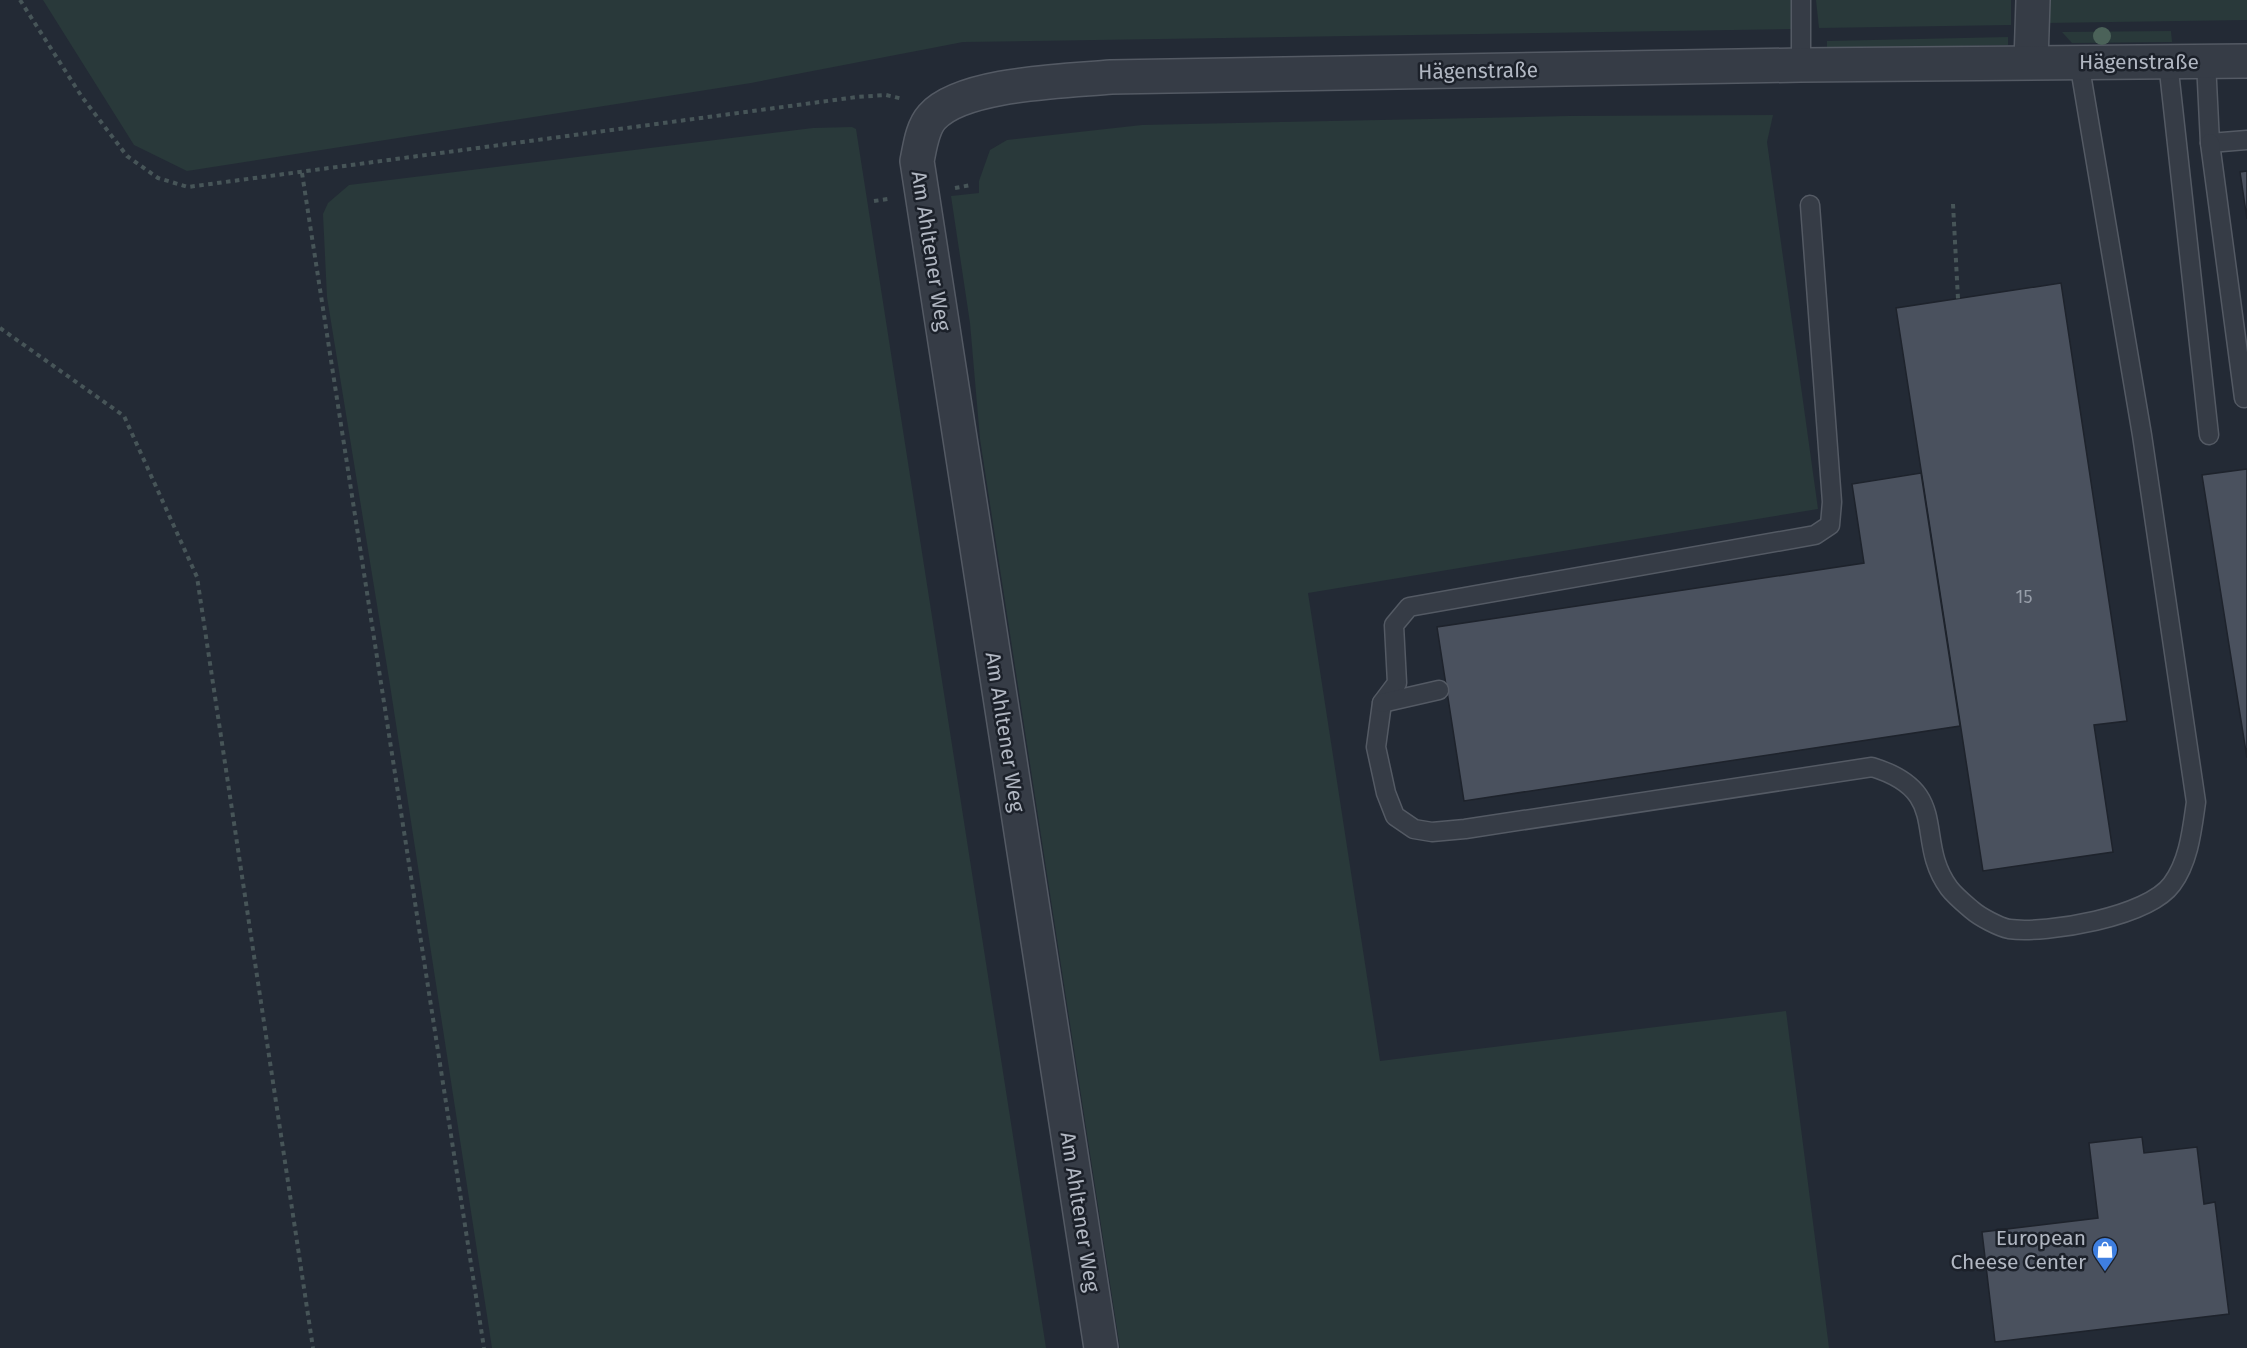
<svg xmlns="http://www.w3.org/2000/svg" width="2247" height="1348" font-family="'Fira Sans',sans-serif">
<rect width="100%" height="100%" fill="#232a35"/>
<!-- green -->
<g fill="#29393a">
<polygon points="43,0 1792,0 1793,29 963,42 751,83 187,171 134,145"/>
<polygon points="1816,0 2011,0 2011,25 1819,28"/>
<polygon points="2046,0 2247,0 2247,20 2045,23"/>
<polygon points="2171,31 2172,42 2072,43 2062,32"/>
<polygon points="2008,37 2008,45 1827,49 1827,41"/>
<polygon points="1773,115 1767,142 1818,509 1308,593 1380,1061 1786,1011 1829,1348 1120,1348 980,439 970,323 951,196 979,193 979,181 990,150 1007,140 1142,125 1568,116"/>
<polygon points="852,127 856,129 1046,1348 492,1348 390,685 327,297 323,214 328,203 349,185 813,128"/>
</g>
<!-- building -->
<g fill="#4a515e" stroke="#1e232c" stroke-width="1.5">
<polygon points="2247,171 2247,219 2240,172"/>
<polygon points="2061,283 2127,721 2094,725 2113,852 1983,871 1896,308"/>
<polygon points="2247,469 2247,758 2202,475"/>
<polygon points="1921,473 1960,726 1464,801 1437,627 1864,563 1852,484"/>
<polygon points="2142,1137 2144,1153 2197,1147 2204,1204 2215,1202 2229,1314 1995,1342 1982,1232 2098,1218 2089,1143"/>
</g>
<g fill="none" stroke-linecap="round" stroke-linejoin="round">
<defs>
<g id="lane">
<polyline points="1801,0 1801,65"/>
<polyline points="2168,62 2209,435"/>
<polyline points="2206,62 2210,143 2247,140"/>
<polyline points="2210,143 2244,398"/>
<path d="M1810 205 1832 502 1830 525 1815 535 1409 607 1394 625 1397 683 1382 703 1376 747 1386 793 1395 816 1414 829 1432 832 1465 829 1872 767C1953 792 1913 839 1949 888 1955 896 1965 904 1972 910 1980 917 1999 927 2009 929 2047 934 2148 917 2172 884 2189 861 2192 830 2196 802L2142 435 2079 62"/>
<polyline points="1382,703 1439,690"/>
</g>
<g id="street">
<polyline points="2031,62 2033,0"/>
<path d="M1101 1348 917 161C920 147 922 128 932 117 962 83 1067 81 1111 77L1801 65 2247 61"/>
</g>
</defs>
<!-- lane casing -->
<use href="#lane" stroke="#545a64" stroke-width="21"/>
<!-- street casing -->
<use href="#street" stroke="#545a64" stroke-width="36"/>
<!-- path -->
<g stroke="#475558" stroke-width="4" stroke-dasharray="4.5 4.5" stroke-linecap="butt">
<polyline points="20,0 82,97 127,156 158,178 188,187 857,97 886,95 903,99"/>
<polyline points="302,173 484,1348"/>
<polyline points="955,188 971,185"/>
<polyline points="874,201 888,199"/>
<polyline points="1953,204 1958,299"/>
<polyline points="0,328 124,416 197,577 313,1348"/>
</g>
<!-- lane -->
<use href="#lane" stroke="#363c46" stroke-width="18"/>
<!-- street -->
<use href="#street" stroke="#363c46" stroke-width="33"/>
</g>
<!-- trees -->
<circle fill="#4b6259" cx="2102" cy="36" r="9"/>
<!-- icons -->
<defs>
<symbol id="shop-pin" viewBox="-11 -11 22 30"><path d="M0 17L-7.5 6A9.5 9.5 0 1 1 7.5 6Z" fill="#3f7fe0" stroke="#1c212a"/><path d="M-5-2.5h2.3a2.7 3.5 0 0 1 5.4 0H5L5.5 6h-11ZM-1.5-2.5h3a1.5 2.3 0 0 0-3 0Z" fill="#fff"/></symbol>
</defs>
<g fill-rule="evenodd">
<use href="#shop-pin" x="2090" y="1235" width="30" height="40"/>
</g>
<g text-anchor="middle" dominant-baseline="central" stroke-width="5" stroke-linejoin="round" paint-order="stroke">
<!-- number labels -->
<g font-size="18" fill="#979ea9">
<text x="2024" y="597">15</text>
</g>
<!-- street labels -->
<g font-size="21" fill="#b1b7c2" stroke="#1c212a">
<text x="2139" y="62">Hägenstraße</text>
<text transform="translate(1478 71) rotate(-1)">Hägenstraße</text>
<text transform="translate(931 251) rotate(81)">Am Ahltener Weg</text>
<text transform="translate(1005 732) rotate(81)">Am Ahltener Weg</text>
<text transform="translate(1080 1212) rotate(81)">Am Ahltener Weg</text>
</g>
<!-- poi labels -->
<g font-size="21" fill="#b1b7c2" stroke="#1c212a" text-anchor="end">
<text x="2086" y="1238">European<tspan x="2086" dy="24">Cheese Center</tspan></text>
</g>
</g>
</svg>
